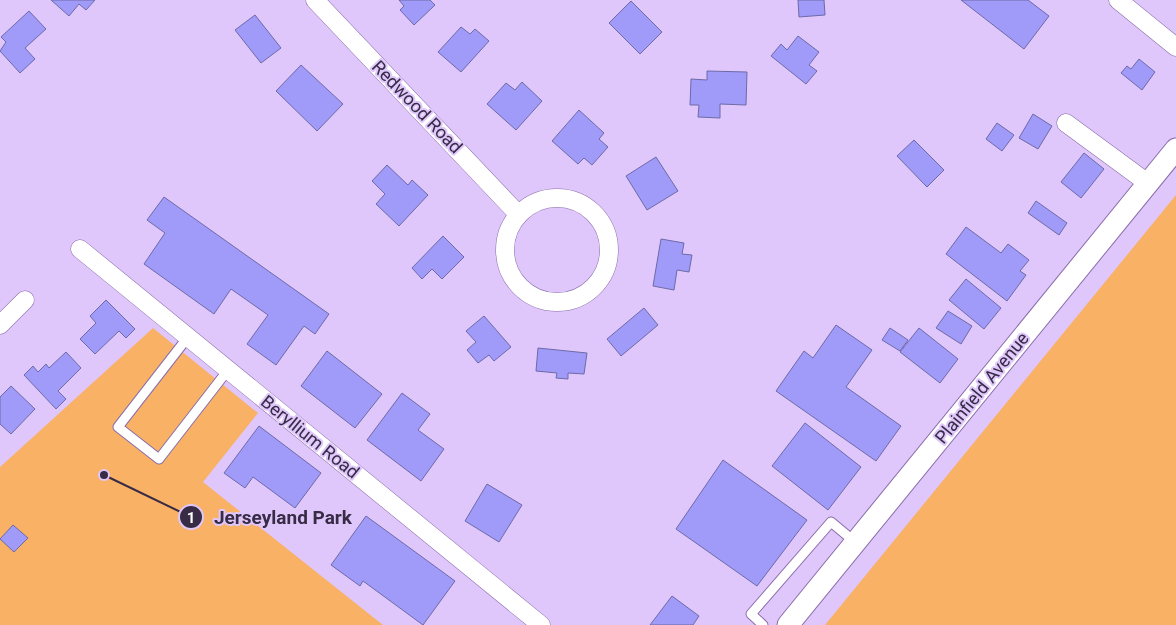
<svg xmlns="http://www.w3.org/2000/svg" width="1176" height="625" viewBox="0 0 1176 625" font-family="Roboto,sans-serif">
<rect width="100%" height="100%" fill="#dfc7fb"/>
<path fill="#f9b165" d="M1176,195v430h-351z
M153,328l105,85 -55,69 180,143h-383v-158z"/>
<path fill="#a09af8" stroke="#6e6aa8" d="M51,0h44l-9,10 -7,-6 -10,12z
M399,0h31l5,5 -21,20 -14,-15 4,-4z
M798,0h26l1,15 -26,2z
M961,0h67l21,16 -25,33z
M631,1l31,31 -22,22 -31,-31z
M29,11l17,18 -21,19 10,11 -15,14 -20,-22 6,-9 -5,-5z
M255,15l26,33 -20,15 -26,-33z
M461,27l9,7 5,-5 14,12 -28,31 -23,-20z
M798,36l21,16 -10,13 8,6 -11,13 -35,-28 10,-12 6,6z
M1139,59l16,13 -13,18 -21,-17 6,-7 4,3z
M301,65l42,39 -26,27 -41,-40z
M707,71l40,1 -1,33 -26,-1v14l-22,-1 1,-12h-9l1,-26 16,1z
M522,82l20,19 -26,29 -29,-26 19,-21 9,7z
M579,110l25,23 -5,6 9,8 -16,18 -8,-7 -6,6 -26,-23z
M1033,114l19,12 -14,23 -19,-11z
M997,123l17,12 -12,16 -16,-12z
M914,140l30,30 -17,17 -30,-31z
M1084,153l20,16 -23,29 -20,-16z
M656,157l22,34 -31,19 -21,-34z
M387,165l21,20 4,-5 16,15 -29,31 -23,-22 9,-10 -13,-13z
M164,197l165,117 -14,20 -11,-8 -28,39 -29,-21 21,-29 -37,-26 -17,25 -70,-50 21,-31 -18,-13z
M1036,201l31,22 -8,12 -31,-22z
M966,227l35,26 7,-9 21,16 -9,11 6,4 -19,26 -61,-47z
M443,236l21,21 -22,22 -10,-10 -10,10 -10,-11z
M661,239l23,4 -2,11 10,1 -3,17 -12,-2 -3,20 -21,-4z
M966,279l35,29 -17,21 -35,-29z
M106,300l29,29 -9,9 -7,-7 -24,23 -15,-15 16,-16 -6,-7z
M644,308l14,17 -37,31 -14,-17z
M948,311l24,15 -11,18 -25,-16z
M484,316l27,31 -17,14 -5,-6 -11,8 -11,-13 9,-8 -10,-11z
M836,325l36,25 -26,37 55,39 -25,35 -100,-70 28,-40 9,7z
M890,328l18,12 -8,11 -18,-11z
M919,328l39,31 -18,24 -40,-31z
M538,348l49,5 -3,21 -16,-1v6l-12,-1 1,-5 -21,-2z
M327,351l55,43 -27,34 -54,-42z
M66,352l15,16 -23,23 8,8 -10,10 -32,-34 9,-9 5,6 8,-8 3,4z
M11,386l24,23 -24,25 -11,-10v-27z
M402,393l28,21 -12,16 26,19 -23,32 -54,-41z
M805,423l56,44 -33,43 -56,-44z
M259,426l62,47 -26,35 -42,-31 -8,11 -21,-15z
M723,460l84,60 -50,66 -81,-57z
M487,484l35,21 -23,37 -34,-21z
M366,516l89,65 -32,44 -60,-44 -3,5 -29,-21z
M13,525l15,13 -14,14 -14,-13z
M672,596l27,20 -6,9h-43z"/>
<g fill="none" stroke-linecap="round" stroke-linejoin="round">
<defs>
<path id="service" d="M188,337l-70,90 41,32 69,-89
M763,625l-12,-11 80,-92 24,20"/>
<path id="minor" d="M315,0l203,214
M1118,0l58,47
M1066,123l83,61
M505 250a52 52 0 1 1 104 0a52 52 0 1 1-104 0Z
M80,249l461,376
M0,325l25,-25"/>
<path id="tertiary" d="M788,625l388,-476"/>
</defs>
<use href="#service" stroke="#8a6da9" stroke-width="11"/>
<use href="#minor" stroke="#8a6da9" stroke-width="19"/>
<use href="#tertiary" stroke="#8a6da9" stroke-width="23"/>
<use href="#service" stroke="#fff" stroke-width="9"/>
<use href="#minor" stroke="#fff" stroke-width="18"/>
<use href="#tertiary" stroke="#fff" stroke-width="21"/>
</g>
<g text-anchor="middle" stroke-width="4" stroke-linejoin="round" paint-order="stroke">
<g font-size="18" fill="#372b45" stroke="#dfc7fb">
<text transform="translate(417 107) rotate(46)" y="6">Redwood Road</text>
<text transform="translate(982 388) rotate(-51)" y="6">Plainfield Avenue</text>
<text transform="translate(310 437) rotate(39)" y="6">Beryllium Road</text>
</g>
</g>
<path fill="none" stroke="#372b45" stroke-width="2" d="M104 475L191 517"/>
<g fill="#372b45" stroke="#dfc7fb" stroke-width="2">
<circle cx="104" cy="475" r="5"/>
<circle cx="191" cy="517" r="12"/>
</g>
<g font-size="15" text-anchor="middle" font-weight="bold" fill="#fff">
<text x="191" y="523">1</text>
</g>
<g font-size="19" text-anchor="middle" font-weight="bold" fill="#372b45" stroke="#dfc7fb" stroke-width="4" stroke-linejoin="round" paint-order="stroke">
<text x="283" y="524">Jerseyland Park</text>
</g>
</svg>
